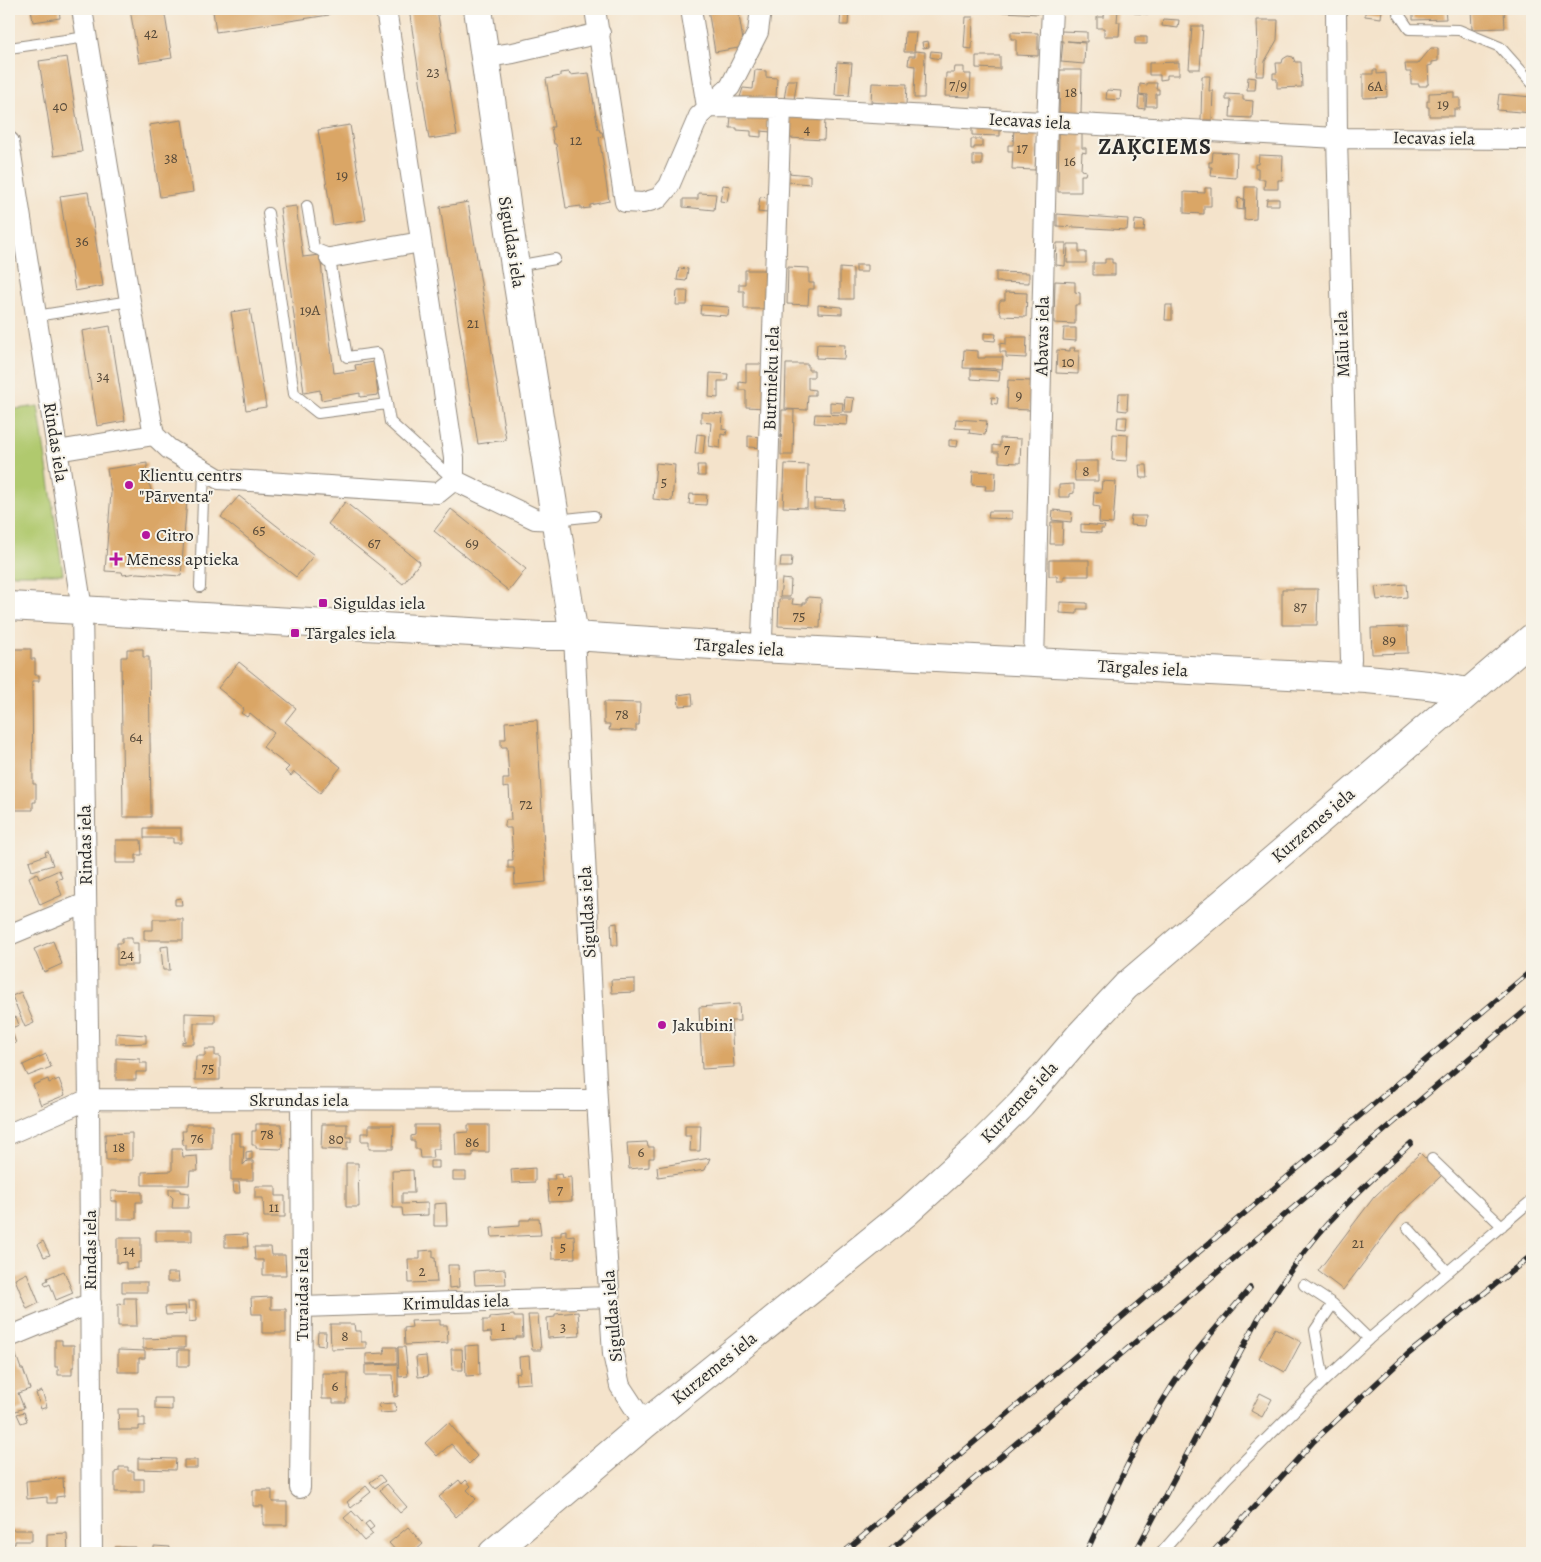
<svg xmlns="http://www.w3.org/2000/svg" width="1541" height="1562" viewBox="0 0 1541 1562" font-family="Alegreya,serif">
<rect width="100%" height="100%" fill="#f7f3e8"/>
<filter id="ink" filterUnits="userSpaceOnUse"><feTurbulence type="fractalNoise" baseFrequency=".02" numOctaves="2"/><feDisplacementMap in="SourceGraphic" scale="10" xChannelSelector="R" yChannelSelector="G"/><feConvolveMatrix kernelMatrix="1 2 1 2 8 2 1 2 1" color-interpolation-filters="sRGB"/></filter>
<filter id="wash" filterUnits="userSpaceOnUse"><feTurbulence type="fractalNoise" baseFrequency=".0096" numOctaves="4" result="noise"/><feDisplacementMap in="SourceGraphic" scale="20" xChannelSelector="R" yChannelSelector="G"/><feGaussianBlur stdDeviation="1.12" result="paint"/><feColorMatrix in="noise" values="0 0 0 0 0 0 0 0 0 0 0 0 0 0 0 0 0 1.4 0 .05"/><feComposite in="paint" operator="in"/></filter>
<g filter="url(#wash)">
<rect width="100%" height="100%" fill="#f4e3cb"/>
<path fill="#b0c96e" stroke="#6e7a4c" d="M38,406l25,168h-54v-164z"/>
<g id="blocks">
<path fill="#daa666" d="M31,9h28l1,9 -27,4z
M130,9h34l8,49 -33,5z
M228,9h100l1,6 -113,17 -3,-21z
M409,9h28l20,126 -28,4z
M708,9h30l6,38 -29,5z
M989,9h49v5l-49,-3z
M1105,9h13l-1,13h3l-1,14h-15v-8h-7v-11h7z
M1134,9h15l-1,5 -14,-1z
M1365,9h17l-1,9 -16,-2z
M1413,9h32l1,10 -33,1z
M1471,9h33l1,19 -33,1z
M841,10h8l-1,15h-8z
M966,17h7l-1,32 -8,-1z
M1163,19l16,1 -1,8 -16,-2z
M1257,20h21l-1,20 -12,21 -1,15h-8l2,-25z
M1192,26h11l-3,43h-11z
M1061,31l26,1v10l-20,-1 18,2 -1,21 -23,-2 2,-21h-3z
M905,32h11l-2,20h-10z
M1011,32l27,1v23l-22,-1v-16h-5z
M1135,37h12v7h-12z
M928,41l1,6 -6,1 -1,-6z
M1431,48h7v13l-6,1v3l-4,1 1,18h-2v2h-8v-2h-8v-12h-5l-1,-8h13z
M915,51l10,1 -1,46h-10l1,-32 -7,-1 1,-9h6z
M931,51l10,1 -1,7 -10,-2z
M976,56h24v13l-24,-1z
M1288,56l5,1 2,5h6l1,25 -25,1v-9h-4v-6h4l-1,-10h6l1,-4z
M67,57l15,95 -28,4 -15,-95z
M837,62l15,1 -3,33 -14,-1z
M1179,62v13h-12v4l-7,1v-5h-11v-12z
M955,67h9v7h7l-1,23 -25,-1 1,-23h8z
M755,70l11,1v6l11,1 -1,21 -36,-2 3,-9 10,1z
M1060,70h22l-1,44 -22,-1z
M1373,70h4v4l9,-1 1,24 -24,1v-24h10z
M569,72l1,3 19,-2 9,56h1l1,3h2l1,4 -4,1 10,64 -19,4v3l-9,1v-3l-15,2 -10,-64h-2l-3,-17h3l-8,-48 14,-3v-3z
M1202,76h8l-1,15h4l-1,29h-11z
M1248,77l8,1 -1,12h-8z
M787,80h10l-3,20h-10z
M872,83l35,1 -1,21 -35,-3z
M1147,83h10l-1,6h3v5h-3v12h-10l1,-11 -8,-1 1,-10 7,1z
M1107,90l14,1 -1,9 -14,-1z
M1454,92v6h6v11h-6v7h-25v-9h-2v-6h2v-8z
M1226,94l17,1v5l10,1 -1,17 -22,-1 1,-17h-5z
M1499,94l33,3v16l-35,-3z
M1139,95l6,1v13l-7,-1z
M731,116h41l-1,16 -10,-1v6l-10,-1v-5l-14,-1v-2h-7z
M790,117l35,2 -1,21 -35,-2z
M182,120l11,72 -33,5 -11,-72z
M350,125l16,95 -33,5 -15,-95z
M972,127l28,2v7l-28,-1z
M1014,128l23,1 -2,41 -23,-1 1,-18h-5v-6h5z
M1059,130h23v18h4v5l-4,-1 -1,18 5,1 -1,4h-4v17h-23z
M971,139h11v8h-8v2h-3z
M1213,152l24,1 -1,25 -25,-2 1,-9h-3v-5h3z
M973,155h9v10h-9z
M1259,155l24,1 -1,24h-4v9h-14l1,-10h-7v-11h-3v-4h3z
M788,173l22,2v9l-22,-2z
M723,185l7,1 -3,16 -7,-1z
M1245,187h12l-1,32 -12,1z
M1205,188h6v18h-7v8l-20,-1v-21l21,1z
M88,192l15,94 -28,5 -15,-95z
M698,193l18,1 -2,16 -31,-3v-8h15z
M760,197l8,1 -1,15 -9,-1z
M1238,198l6,1 -1,11 -6,-1z
M1267,199h12v6h-13z
M468,202l38,238 -28,4 -38,-237z
M296,206l7,51 17,-2 14,118 22,-3 -1,-5 19,-3 4,33 -18,2v-4l-39,7 -1,-10 -16,3 -24,-185z
M1057,214l71,5 -1,11 -70,-4z
M1135,220l10,1 -1,10h-10z
M1057,243h9l-1,23 -9,-1z
M1068,244h11v8h7v11h-19z
M1105,259h7v4h3v12h-22v-12h12z
M856,265h11v7h-11z
M788,267l21,1v15h5v6h-5l-1,16 -21,-1z
M679,268l9,1 -2,12 -9,-1z
M840,268l13,1v30h-13z
M745,270h22l-1,39h-22v-18h-5v-7h6z
M996,272l33,1v10l-33,-1z
M1055,281l20,1v10l5,1v12h-5v19l-21,-1z
M677,291h11l-1,14h-11z
M1005,292l22,1 -1,24 -25,-1v-3l-2,-3v-7l2,-3h4z
M701,305l28,2 -1,9 -28,-2z
M818,305l24,2v7l-24,-1z
M1166,305h6v15h-7z
M250,309l16,98 -20,3 -15,-98z
M110,326l15,95 -28,5 -15,-95z
M1064,328h12v13l-13,-1z
M984,333l12,1 -1,7 -11,-1z
M1006,337h21l-1,21 -20,-1v-5h-6v-9l6,1z
M817,344l28,1 -1,14 -28,-1z
M1070,348h5l-1,3h5l-1,23 -22,-1 1,-23 13,1z
M964,350l14,1v7h7v-1h18l-1,12 -39,-1z
M746,364h21l-1,44 -20,-1v-17h-7v-8l7,1z
M786,364h22v6h6v7h-6v12l7,1v5h-7l-1,15 -22,-1z
M971,369l29,2 -1,10 -28,-2z
M710,373l18,1 -1,7h-9v17l-9,-1z
M1008,380l23,1 -1,29 -23,-1z
M1119,393h9l-1,18 -9,-1z
M845,397l9,1 -2,14h-8z
M992,397l6,1 -1,6 -6,-1z
M830,402l13,1 -1,9h-12z
M782,410h12l-1,45h-12z
M701,412l22,2 -1,15 5,1 -1,5 -5,-1 -1,14 -11,-2 2,-23 -10,-1z
M815,414l33,1 -1,10 -33,-2z
M1118,417h9l-1,12 -9,-1z
M956,419l31,2 -2,14 -16,-2 1,-4 -15,-1z
M697,434l8,1 -2,19h-8z
M1113,434l15,1 -1,26 -15,-1z
M748,436l16,1v11l-16,-1z
M1000,438l21,1 -1,24 -21,-1v-10h-6v-7l7,1z
M949,440h9l-1,7 -8,-1z
M1074,461h24v20h-23z
M147,463v4l-3,3 4,5 1,3 -4,3 5,5 2,10 35,3 -6,77 -44,-3 -14,2 -1,-3 -17,-1 6,-78 -4,-24z
M656,463l19,2 -3,36 -19,-2z
M785,464l23,1 -1,43 -24,-1z
M697,465h8v11h-7z
M1139,465h8l1,13h-8z
M973,471l23,1 -1,18h-10l1,-4 -14,-1z
M1102,481l14,1 -3,42 -14,-1 1,-16 -7,-1 1,-14 7,1z
M1074,484v9l-4,1v3h-11v-12z
M690,494l17,1 -1,10 -17,-1z
M239,496l75,59 -18,22 -75,-60z
M814,499l30,1 -1,10 -29,-2z
M345,502l75,60 -17,22 -75,-60z
M451,509l75,60 -17,22 -75,-60z
M1053,510l19,2 -1,10 -19,-2z
M989,511h23v8l-24,-1z
M1131,516h15l-1,10 -15,-1z
M1051,522h12l-1,22h-12z
M1081,524l24,2 -1,3h-3v4l-20,-1z
M781,557h11l-1,10h-11z
M1049,560h40v16h-25v5h-7v-5h-8z
M782,579l9,1 -1,17h-10z
M1406,584l1,13 -30,3 -2,-13z
M1282,589h36l-1,36h-35z
M808,597l13,1 -1,30 -42,-2 1,-27h14l-1,5 11,1v-2h3v-4h2z
M1060,602l27,1v6h-10v5l-17,-1z
M1407,627l1,26 -36,1 -1,-26z
M9,649h22v10h4v16h4v6h-7l1,103h3v18h-3v8h-24z
M127,649h16v8h6l2,160h-28l-2,-160h6z
M239,662l57,46 -11,14 56,45 -21,26 -26,-21 -3,4 -6,-5 4,-4 -26,-20 11,-14 -24,-20 -3,4 -6,-4 3,-4 -26,-21z
M692,693l1,12 -14,1 -1,-11z
M604,702l36,1 -1,22h-3v6l-27,-1 1,-6h-6z
M537,720l9,162 -31,3 -1,-17h-6v-8h5l-2,-32h-6v-4l1,-4h5l-2,-33 -6,1v-9h6l-2,-32h-6v-8h5l-1,-17z
M144,828h37v15h-8v-5h-29z
M116,840h25l1,15h-6v8h-20z
M48,851l5,14 -21,6 -3,-10 17,-6 -1,-3z
M59,870l3,8 -6,2 6,15 -22,10 -11,-28 8,-4 2,6z
M181,898l1,7h-7v-6z
M153,919h30v21h-39v-10h9z
M617,923l1,22h-6l-1,-21z
M122,938h10v5h6v22h-21v-22h5z
M53,941l9,23 -18,8 -10,-23z
M168,946l2,24h-7l-2,-23z
M635,979v13l-23,1 -1,-13z
M21,992l13,31 -9,4 -13,-31z
M739,1004l1,17h-9l3,46 -32,2 -3,-62z
M185,1013l30,1v9h-21v21h-12v-3l3,1z
M16,1017l3,8 -10,4v-9z
M116,1033l30,2v8l-30,1z
M13,1035l3,8 -7,3v-9z
M205,1049h10v7h5v24h-25l1,-24h9z
M46,1054l5,13 -23,9 -5,-11z
M116,1058l24,1v4h7v9h-11v8h-20z
M48,1079l1,4 10,-4 6,16 -24,10 -8,-20z
M186,1124h26v25l-26,1v-5h-3l-1,-14h4z
M256,1124h25l2,22 -2,3 -25,-1v-3h-4v-14h4z
M322,1124h25v13h4v5h-4v8l-26,-1z
M369,1125h25l-1,24h-24v-8h-8v-8h8z
M415,1125h24v24h-7l1,9h-13l-1,-9h-4v-8h-4v-5l4,-1z
M468,1125h21v27h-16v4h-17l-1,-23 13,-1z
M685,1125h16l-1,26h-10l1,-15h-6z
M132,1133v27h-26l-1,-26z
M231,1133h9v13h4l-1,19 4,-4h6v19h-22z
M647,1142l1,5h6v11h-5v9l-20,2 -2,-26z
M172,1149h10l1,8 14,-1 1,15h-8l-1,14h-47v-13l30,-1z
M252,1151v8l-6,1v-8z
M1420,1153l22,22 -43,41 -56,74 -25,-19 56,-74z
M710,1158l-5,12 -47,7 -1,-10z
M430,1161h9v7h-9z
M346,1163h12l1,44h-13z
M535,1168v14l-23,1 -1,-13z
M413,1170l1,23h-12v11l26,-1v12l-25,1 -1,-8h-9l-1,-37z
M453,1172h13v8h-13z
M561,1174l1,4 9,-1 1,24 -23,1 -2,-23h8l-1,-4z
M233,1182h6l1,11h-6z
M255,1186h21v10h9v21h-21l-1,-19h-8z
M169,1189h11v3l9,1 -1,15h-16l1,-10 -4,-4z
M111,1191l31,1v10h-6v17h-19v-18h-6z
M446,1203l1,23h-13v-22z
M530,1218h9l2,17 -49,2 -1,-9 29,-2v-6h10z
M156,1230h36v11h-36z
M566,1230v6l8,-1 1,23 -23,1 -1,-23h10v-5z
M247,1234l1,13h-23v-12z
M117,1238h24v24h-3v6l-12,1v-7l-9,1z
M43,1241l7,14 -6,2 -6,-13z
M254,1247h17l1,8h13l1,20h-23v-15h-8z
M433,1250v8h2l2,24 -28,1 -1,-24h12v-8z
M448,1265h10l1,22 -10,1z
M505,1269l1,15 -31,1 -1,-14z
M64,1271l9,22 -17,7 -6,-16 -4,2 -2,-4 4,-2 -1,-2z
M27,1273l12,30 -12,6 -12,-30z
M167,1273h11l1,9h-12z
M122,1282h25v10h-25z
M271,1297v12h15v24h-24v-19h-10l-1,-16z
M124,1298h12l1,28h-19v-23l6,1z
M188,1301h8v20l-7,1z
M185,1306l1,8 -20,1 -1,-8z
M578,1312l2,24 -32,2 -1,-20 8,-1v-3z
M514,1315v2h8l1,20h-7v2l-24,2 -1,-9 -8,1v-13h7v-3z
M528,1315h10l3,35h-9z
M440,1320v5h7l1,18 -43,2 -1,-17 8,-1 -1,-6z
M330,1324h24l1,7h6v11h5v6l-35,1z
M1275,1328l26,14 -16,30 -26,-14z
M318,1332h8l-1,14 -8,-1z
M175,1338h10v10l-42,1v-10z
M55,1340h7v5h12v22h-2v8h-14v-8h-3z
M479,1345l1,30 -14,1 -1,-30z
M384,1347h13v16l-31,1v-10l19,-1z
M398,1347h7l3,29 -9,1z
M14,1349l7,20h2l7,20 -12,4 6,15 -11,4 -4,-11v-50z
M451,1349h11l1,21h-11z
M118,1350l27,1v7h-6v14h-21z
M178,1350h11v16h-11z
M426,1356l2,20 -10,1 -2,-20z
M529,1356l2,27 -15,1 -1,-10 5,-1 -1,-16z
M398,1364v32l-4,1 -1,-22h-28v-10z
M322,1373h26l-1,26h-1v4h-13v-4h-11z
M42,1391l5,16 -6,2 -5,-16z
M1260,1393l12,6 -10,18 -11,-6z
M155,1398h17v12l-17,-1z
M395,1403l1,9 -16,1 -1,-9z
M118,1409h21v9h6v8h-6v4h-20z
M24,1412l3,9 -6,2 -4,-9z
M448,1422l29,34 -8,8 -18,-20 -14,12 -12,-13z
M138,1458l38,1 -1,11 -37,-1z
M184,1460h13v8h-13z
M119,1467h9v4h6v8h10v13h-29v-20l4,-1z
M380,1475l5,6 -10,7 -5,-6z
M63,1478l1,18 -8,1v6h-9v-6l-20,2 -1,-18z
M459,1480l3,4 4,-4 5,6 -4,4 9,9 -20,18 -17,-20z
M387,1484l20,23 -7,6 -20,-23z
M366,1486l5,6 -20,16 -4,-6z
M253,1490h19v12h15v23h-24v-19h-10z
M352,1511l21,23 -9,7 -20,-23z
M369,1521l5,6 -4,3 -5,-6z
M408,1527l15,17 -10,9 -1,-2 -3,2h-11l-9,-10z
M9,1530h23v11h-17v3h-6z
M67,1533l1,20h-21v-19z
M154,1546l16,1 -1,6h-15z
M115,1547h20v6h-20z"/>
</g>
</g>
<g filter="url(#ink)">
<use href="#blocks" fill-opacity="0" stroke="#90877b" stroke-width="1"/>
<g fill="none" stroke-linecap="round" stroke-linejoin="round">
<defs>
<path id="lane" d="M1398,9v4l11,16 50,1 41,17 32,36
M9,48l78,-11
M307,206l7,42 15,6 18,103 30,-4 10,51
M268,213l26,181 24,19 69,-9 3,18 64,58
M516,266l39,-7
M36,316l94,-15
M556,520l38,-4
M200,587l4,-117
M1432,1159l70,67
M1408,1228l40,44
M1304,1285l29,19 36,35
M1324,1381l-9,-51 18,-26
M1161,1553l65,-74 98,-98 45,-42 163,-139"/>
<path id="street" d="M82,9l48,292 24,134 15,14 50,30 219,14 16,-13
M386,9l68,449v22l81,39 21,1
M595,9l30,193 18,1 16,-5 10,-12 30,-70 31,-29 28,-55 3,-23
M691,9l16,98 74,1 556,30 195,1
M1336,9l1,129 14,522 -2,18
M486,57l27,-4 87,-20
M9,142l73,467 7,490 3,454
M330,258l91,-16
M57,451l97,-16
M574,636l23,464 16,254 7,32 25,38
M759,648l3,-10 19,-530
M1034,663l13,-541 5,-113
M9,935l77,-32
M9,1134l80,-35 508,1
M302,1307l307,-10
M9,1337l82,-34
M300,1488l2,-181 -1,-207"/>
<path id="secondary" d="M478,9l37,257 59,370
M9,606l532,30h33l185,12 608,31 61,6 40,7"/>
<path id="highway" d="M493,1553l152,-129 263,-213 69,-63 44,-44 59,-69 46,-49 406,-348"/>
</defs>
<use href="#lane" stroke="#90877b" stroke-width="12"/>
<use href="#street" stroke="#90877b" stroke-width="22"/>
<use href="#secondary" stroke="#90877b" stroke-width="30"/>
<use href="#highway" stroke="#90877b" stroke-width="30"/>
<use href="#lane" stroke="#fff" stroke-width="10"/>
<use href="#street" stroke="#fff" stroke-width="20"/>
<use href="#secondary" stroke="#fff" stroke-width="28"/>
<use href="#highway" stroke="#fff" stroke-width="28"/>
<defs>
<path id="rail" d="M843,1553l689,-583
M887,1553l645,-548
M1086,1553c29,-63 58,-128 98,-185 20,-28 44,-53 66,-80
M1135,1553l123,-234c21,-33 44,-66 70,-96 26,-28 55,-54 83,-80
M1212,1553l102,-112 93,-86 125,-100"/>
</defs>
<use href="#rail" stroke="#2b2b2b" stroke-width="5.5"/>
<use href="#rail" stroke="#f7f3e8" stroke-width="4" stroke-dasharray="11" stroke-linecap="butt"/>
</g>
</g>
<g fill="#b5179e" stroke="#f7f3e8" stroke-width="2">
<circle cx="129" cy="485" r="5"/>
<circle cx="146" cy="535" r="5"/>
<path d="M113.5 551.5h5v5h5v5h-5v5h-5v-5h-5v-5h5z"/>
<rect x="318" y="598" width="10" height="10" rx="2.5"/>
<rect x="290" y="628" width="10" height="10" rx="2.5"/>
<circle cx="662" cy="1025" r="5"/>
</g>
<g text-anchor="middle" stroke-width="4" stroke-linejoin="round" paint-order="stroke">
<g font-size="15" fill="#574a3a">
<text x="151" y="38">42</text>
<text x="433" y="77">23</text>
<text x="958" y="90">7/9</text>
<text x="1375" y="91">6A</text>
<text x="1071" y="97">18</text>
<text x="1443" y="109">19</text>
<text x="60" y="111">40</text>
<text x="807" y="134">4</text>
<text x="576" y="145">12</text>
<text x="1022" y="153">17</text>
<text x="171" y="163">38</text>
<text x="1070" y="166">16</text>
<text x="342" y="180">19</text>
<text x="82" y="246">36</text>
<text x="310" y="315">19A</text>
<text x="473" y="328">21</text>
<text x="1068" y="367">10</text>
<text x="103" y="381">34</text>
<text x="1019" y="400">9</text>
<text x="1007" y="454">7</text>
<text x="1086" y="476">8</text>
<text x="664" y="487">5</text>
<text x="259" y="535">65</text>
<text x="374" y="548">67</text>
<text x="472" y="548">69</text>
<text x="1300" y="612">87</text>
<text x="799" y="621">75</text>
<text x="1389" y="645">89</text>
<text x="622" y="719">78</text>
<text x="136" y="742">64</text>
<text x="526" y="809">72</text>
<text x="127" y="959">24</text>
<text x="208" y="1073">75</text>
<text x="267" y="1139">78</text>
<text x="197" y="1143">76</text>
<text x="336" y="1144">80</text>
<text x="472" y="1147">86</text>
<text x="119" y="1152">18</text>
<text x="641" y="1157">6</text>
<text x="560" y="1195">7</text>
<text x="274" y="1212">11</text>
<text x="1358" y="1248">21</text>
<text x="563" y="1252">5</text>
<text x="129" y="1255">14</text>
<text x="422" y="1276">2</text>
<text x="503" y="1331">1</text>
<text x="563" y="1332">3</text>
<text x="345" y="1341">8</text>
<text x="335" y="1391">6</text>
</g>
<g font-size="18" fill="#2b2b2b" stroke="#f7f3e8">
<text transform="translate(1030 121) rotate(3)" y="6">Iecavas iela</text>
<text transform="translate(1434 138) rotate(1)" y="6">Iecavas iela</text>
<text transform="translate(512 242) rotate(81)" y="6">Siguldas iela</text>
<text transform="translate(1042 336) rotate(-89)" y="6">Abavas iela</text>
<text transform="translate(1342 344) rotate(-92)" y="6">Mālu iela</text>
<text transform="translate(771 378) rotate(-88)" y="6">Burtnieku iela</text>
<text transform="translate(56 442) rotate(81)" y="6">Rindas iela</text>
<text transform="translate(739 647) rotate(4)" y="6">Tārgales iela</text>
<text transform="translate(1143 668) rotate(3)" y="6">Tārgales iela</text>
<text transform="translate(1313 825) rotate(-41)" y="6">Kurzemes iela</text>
<text transform="translate(85 845) rotate(-91)" y="6">Rindas iela</text>
<text transform="translate(587 912) rotate(-93)" y="6">Siguldas iela</text>
<text x="299" y="1106">Skrundas iela</text>
<text transform="translate(1019 1102) rotate(-47)" y="6">Kurzemes iela</text>
<text transform="translate(90 1250) rotate(-90)" y="6">Rindas iela</text>
<text transform="translate(302 1294) rotate(-90)" y="6">Turaidas iela</text>
<text transform="translate(456 1302) rotate(-2)" y="6">Krimuldas iela</text>
<text transform="translate(612 1316) rotate(-95)" y="6">Siguldas iela</text>
<text transform="translate(714 1368) rotate(-39)" y="6">Kurzemes iela</text>
</g>
<g font-size="18" fill="#2b2b2b" stroke="#f7f3e8" text-anchor="start">
<text x="139" y="481">Klientu centrs<tspan x="139" dy="21">"Pārventa"</tspan></text>
<text x="156" y="541">Citro</text>
<text x="126" y="565">Mēness aptieka</text>
<text x="333" y="609">Siguldas iela</text>
<text x="305" y="639">Tārgales iela</text>
<text x="672" y="1031">Jakubini</text>
</g>
<g font-size="22" font-weight="bold" letter-spacing="1" fill="#2b2b2b" stroke="#f7f3e8">
<text x="1155" y="154">ZAĶCIEMS</text>
</g>
</g>
<rect width="1541" height="1562" fill="none" stroke="#f7f3e8" stroke-width="30"/>
</svg>
